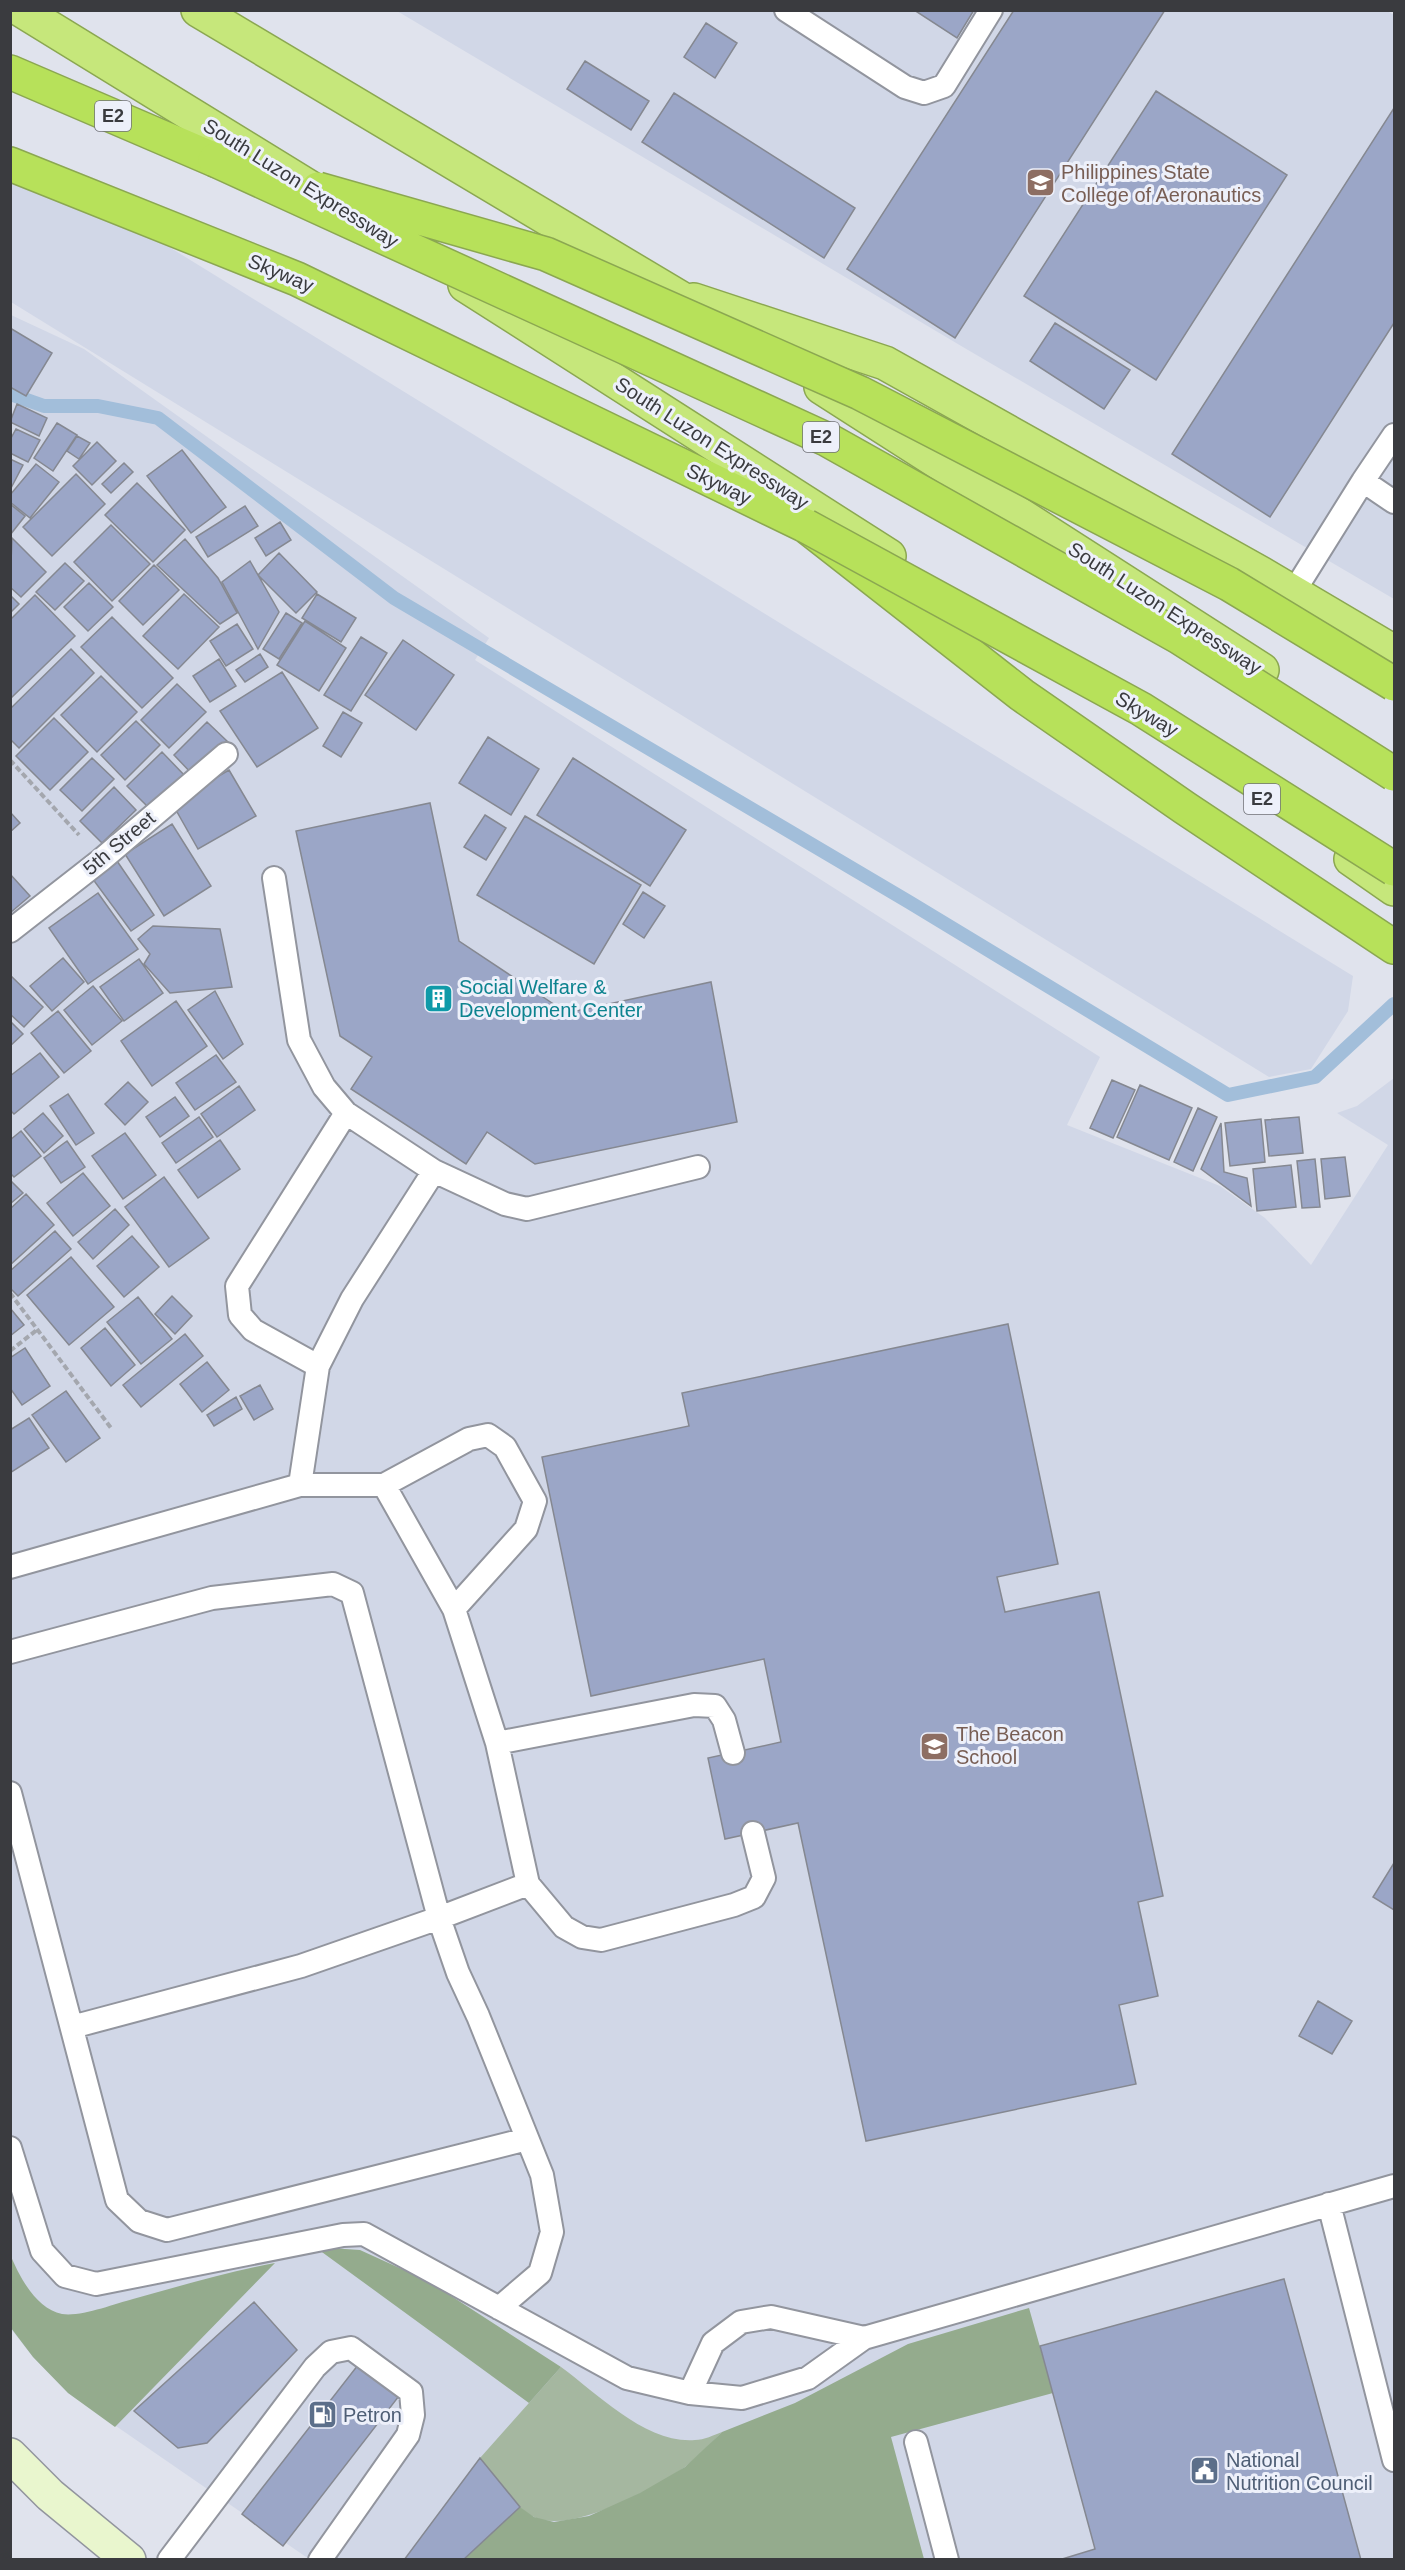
<svg xmlns="http://www.w3.org/2000/svg" width="1405" height="2570" viewBox="0 0 1405 2570" font-family="Helvetica,sans-serif">
<rect width="100%" height="100%" fill="#e0e3ed"/>
<path fill="#d1d7e7" d="M397,11h990l7,4v584l-426,-249z
M10,149l1343,827 -5,35 -37,58 -42,8 -1258,-775z
M11,315l73,34 405,289 -14,22 625,397 -33,68 153,61 45,32 46,47 77,-120 -51,-32 20,-7 37,-28v1481h-1085l-241,-166 -35,-36 -22,-28z"/>
<path fill="#a5b7a0" d="M561,2367c37,27 85,77 134,73 9,0 19,-5 27,-8 -12,11 -24,25 -37,35 -30,21 -117,70 -153,49 -21,-12 -37,-39 -52,-58z"/>
<path fill="#94ab8d" d="M315,2247l45,3 68,31 133,86 -32,36z
M10,2254c9,22 26,55 52,60 19,3 52,-10 71,-15 47,-13 94,-27 142,-36l-160,164 -47,-34 -35,-36 -22,-29z
M1029,2308l24,85 -162,44 33,122 -461,1 57,-53 14,10 20,5 35,-6 51,-23 45,-26 37,-35 73,-29 113,-59z"/>
<g fill="none" stroke-linecap="round" stroke-linejoin="round">
<path stroke="#a2beda" stroke-width="14" d="M10,394l34,12h54l60,12 236,180 515,304 319,193 87,-18 79,-73"/>
</g>
<path fill="#9ba6c7" stroke="#858891" stroke-width="1.5" d="M914,10h60l-17,28z
M1014,10h151l-210,328 -108,-69z
M706,23l31,20 -22,35 -31,-21z
M585,61l64,40 -18,29 -64,-41z
M1156,91l131,84 -131,205 -132,-84z
M674,93l181,115 -31,50 -182,-116z
M1394,108v215l-124,194 -98,-63z
M1055,323l75,47 -26,39 -74,-48z
M10,328l42,25 -26,43 -16,-9z
M17,404l30,14 -8,18 -29,-14z
M57,423l20,12 -24,36 -19,-13z
M16,429l24,11 -12,22 -18,-9v-13z
M77,436l13,7 -11,16 -12,-8z
M97,442l19,19 -24,24 -19,-19z
M182,450l44,57 -35,26 -44,-57z
M10,459l13,6 -13,25z
M124,463l9,9 -22,21 -9,-9z
M36,464l23,18 -29,36 -20,-16v-7z
M76,474l29,30 -53,52 -29,-29z
M137,483l48,47 -32,32 -48,-47z
M10,504l15,12 -15,19z
M245,506l13,20 -50,31 -12,-20z
M280,522l11,18 -25,16 -11,-18z
M111,525l39,39 -38,37 -38,-39z
M12,538l34,34 -25,25 -11,-10z
M185,539l33,39 19,35 -17,11 -63,-59z
M279,553l38,39 -21,21 -38,-38z
M250,561l29,51 -21,37 -36,-67z
M65,563l19,18 -29,29 -19,-18z
M154,565l25,25 -36,35 -24,-24z
M89,583l24,24 -25,24 -24,-24z
M184,594l35,33 -41,42 -35,-33z
M317,594l39,24 -15,24 -39,-24z
M10,595l9,9 -9,9z
M35,595l40,41 -65,63v-79z
M286,613l16,10 -23,36 -16,-10z
M112,617l61,61 -31,30 -61,-61z
M305,621l41,27 -27,43 -42,-26z
M237,624l16,25 -27,17 -16,-25z
M361,637l26,16 -36,58 -27,-16z
M403,640l51,35 -38,55 -51,-35z
M71,649l23,24 -75,75 -9,-9v-30z
M260,654l8,13 -23,15 -9,-12z
M219,659l17,27 -26,16 -17,-26z
M282,672l36,56 -61,39 -37,-56z
M101,676l36,36 -40,40 -36,-37z
M177,684l29,28 -37,36 -28,-28z
M343,712l19,11 -21,34 -18,-11z
M54,718l34,34 -38,38 -34,-34z
M136,721l24,24 -35,35 -24,-25z
M207,722l21,20 -34,34 -20,-21z
M488,737l51,32 -28,46 -52,-32z
M162,752l25,26 -34,34 -26,-26z
M92,758l22,21 -32,32 -22,-21z
M573,758l113,72 -36,56 -113,-71z
M229,770l27,46 -58,33 -26,-46z
M114,787l22,23 -34,33 -22,-22z
M430,803l29,138 108,72 144,-31 26,140 -202,42 -48,-32 -21,32 -115,-75 21,-32 -32,-21 -44,-205z
M10,812l10,11 -10,9z
M485,815l21,13 -20,32 -22,-13z
M525,816l116,69 -47,79 -117,-69z
M172,824l39,62 -47,30 -39,-62z
M117,861l37,54 -23,16 -39,-53z
M10,874l20,22 -20,17z
M643,892l22,14 -21,32 -21,-14z
M98,893l40,56 -50,35 -39,-56z
M153,926l67,3 12,58 -62,6 -26,-29 6,-10 -12,-15z
M63,958l21,24 -32,29 -22,-25z
M139,959l24,34 -39,28 -24,-34z
M10,975l33,32 -19,20 -14,-13z
M93,986l29,35 -30,24 -28,-35z
M215,991l28,53 -20,15 -35,-49z
M176,1001l31,45 -55,40 -31,-45z
M58,1011l33,40 -27,22 -33,-40z
M10,1021l13,13 -13,12z
M40,1053l19,24 -45,37 -4,-4v-34z
M216,1055l20,27 -41,28 -19,-27z
M1112,1080l23,10 -22,48 -23,-10z
M128,1082l20,20 -23,23 -20,-21z
M1140,1085l52,23 -23,52 -52,-23z
M239,1086l16,24 -38,27 -16,-23z
M68,1094l26,39 -18,12 -26,-39z
M175,1097l14,19 -29,21 -14,-20z
M1198,1108l19,9 -24,54 -19,-9z
M43,1113l20,23 -19,17 -20,-24z
M199,1117l14,20 -37,26 -14,-20z
M1299,1117l4,36 -34,3 -4,-36z
M1261,1119l4,43 -35,4 -5,-43z
M1221,1123l3,49 23,6 4,28 -50,-37z
M21,1131l20,25 -27,21 -4,-4v-33z
M125,1133l31,42 -33,24 -31,-43z
M220,1140l20,29 -42,29 -20,-28z
M67,1141l18,26 -24,16 -17,-25z
M1345,1157l5,39 -25,3 -4,-40z
M1315,1159l5,48 -18,1 -5,-47z
M1291,1165l5,42 -39,4 -4,-42z
M83,1173l27,33 -37,30 -26,-33z
M164,1177l45,61 -40,29 -44,-60z
M10,1180l13,13 -13,11z
M26,1194l28,31 -44,40v-56z
M115,1209l14,16 -36,34 -15,-17z
M55,1231l16,18 -53,47 -8,-8v-17z
M132,1236l27,31 -35,30 -27,-31z
M71,1257l43,50 -45,38 -42,-50z
M172,1296l20,20 -17,18 -20,-20z
M138,1297l34,42 -31,25 -34,-42z
M10,1308l14,17 -14,11z
M1008,1324l50,240 -61,13 8,35 94,-20 64,304 -25,6 20,94 -39,9 17,79 -270,57 -68,-318 -73,16 -17,-81 73,-16 -17,-83 -173,37 -49,-239 147,-31 -7,-33z
M105,1328l30,37 -24,21 -30,-38z
M185,1334l18,22 -62,51 -18,-22z
M25,1348l25,38 -28,19 -12,-17v-30z
M207,1362l22,28 -27,22 -22,-28z
M260,1385l13,24 -19,11 -14,-24z
M66,1391l34,47 -34,24 -34,-47z
M236,1397l6,12 -28,17 -7,-11z
M29,1418l20,30 -39,25v-43z
M1394,1863v47l-21,-13z
M1318,2001l34,20 -20,33 -33,-18z
M1284,2279l77,281h-302l36,-11 -55,-203z
M254,2302l43,48 -90,93 -29,5 -44,-37z
M358,2365l41,31 -116,150 -41,-32z
M480,2458l40,49 -57,53h-59z"/>
<g fill="none" stroke-linecap="round" stroke-linejoin="round">
<defs>
<path id="service" d="M786,10l119,77 19,6 20,-7 47,-76
M1363,481l31,21
M1293,593l70,-112 31,-46
M274,878l25,162 25,47 22,26 88,58 71,33 22,5 171,-42
M10,931l91,-71 125,-106
M346,1113l-109,173 3,29 13,15 65,36 34,-67 82,-128
M300,1485l18,-119
M384,1485l85,-46 19,-4 17,12 30,54 -9,28 -72,80
M10,1567l290,-82h84l70,124 43,134 31,141 36,43 18,10 19,3 133,-35 20,-8 10,-19 -11,-45
M10,1652l202,-54 121,-14 19,9 87,325 19,55 20,43 64,159 10,57 -12,41 -41,35
M497,1743l197,-38 21,1 9,14 9,33
M10,1793l107,407 22,21 28,9 360,-91
M72,2027l229,-61 138,-48 89,-34
M10,2148l32,103 23,25 31,8 247,-49 21,-1 263,144 63,15 52,5 66,-20 56,-40 530,-152
M1329,2204l65,256
M690,2393l23,-50 28,-21 30,-5 93,21
M916,2442l31,118
M169,2560l146,-193 16,-15 20,-4 60,44 2,23 -5,20 -88,125"/>
<path id="secondary" d="M10,2455l40,40 79,65"/>
<path id="trunk" d="M21,10l319,196
M198,10l516,308
M465,285l424,271
M694,300l191,63 377,211 132,78
M821,387l441,283
M1351,859l43,30"/>
<path id="motorway" d="M10,72l205,88 26,8
M10,164l287,115 509,247 216,169 163,113 209,139"/>
</defs>
<use href="#service" stroke="#92959e" stroke-width="26"/>
<use href="#secondary" stroke="#92959e" stroke-width="36"/>
<use href="#trunk" stroke="#8ba751" stroke-width="36"/>
<use href="#motorway" stroke="#8ba751" stroke-width="36"/>
<path stroke="#a4a7ae" stroke-width="4" stroke-dasharray="6 3" stroke-linecap="butt" d="M10,760l69,75
M10,1293l101,135
M10,1351l28,-22"/>
<use href="#service" stroke="#fff" stroke-width="22"/>
<use href="#secondary" stroke="#e9f6ce" stroke-width="33"/>
<use href="#trunk" stroke="#c6e77b" stroke-width="33"/>
<use href="#motorway" stroke="#b7e15a" stroke-width="33"/>
<defs>
<path id="motorway-bridge" d="M215,160l613,280 351,197 215,137
M318,189l228,65 314,139 369,191 165,100
M806,526l335,183 253,160"/>
</defs>
<use href="#motorway-bridge" stroke="#8ba751" stroke-width="36" stroke-linecap="butt"/>
<use href="#motorway-bridge" stroke="#b7e15a" stroke-width="33"/>
</g>
<defs>
<symbol id="university-square" viewBox="-11 -11 22 22"><rect x="-9" y="-9" width="18" height="18" rx="4" fill="#8d6e63" stroke="#edf0fa"/><path d="M0-5L7-2L0 1L-7-2ZM-4 1L0 2.5L4 1V4Q0 6-4 4Z" fill="#fff"/></symbol>
<symbol id="building-square" viewBox="-11 -11 22 22"><rect x="-9" y="-9" width="18" height="18" rx="4" fill="#0f9aa8" stroke="#edf0fa"/><path d="M-4-6H4V6H1V3H-1V6H-4ZM-2.5-4.3h1.7v1.8h-1.7ZM.8-4.3h1.7v1.8H.8ZM-2.5-1h1.7V.8h-1.7ZM.8-1h1.7V.8H.8Z" fill="#fff"/></symbol>
<symbol id="school-square" viewBox="-11 -11 22 22"><rect x="-9" y="-9" width="18" height="18" rx="4" fill="#8d6e63" stroke="#edf0fa"/><path d="M0-5L7-2L0 1L-7-2ZM-4 1L0 2.5L4 1V4Q0 6-4 4Z" fill="#fff"/></symbol>
<symbol id="fuel-square" viewBox="-11 -11 22 22"><rect x="-9" y="-9" width="18" height="18" rx="4" fill="#5c6f8a" stroke="#edf0fa"/><path d="M-5.5-6h7V0h2V4h1.3V-2.5L3-4.5l.8-.8L6-3V5H2.5V1h-1V6h-7ZM-4.2-4.7v3.2H.2V-4.7Z" fill="#fff"/></symbol>
<symbol id="civic-square" viewBox="-11 -11 22 22"><rect x="-9" y="-9" width="18" height="18" rx="4" fill="#5c6f8a" stroke="#edf0fa"/><path d="M-.6-6.5H3V-4.5H.6V-3L4-1V1h2V6H-6V1h2V-1L-.6-3ZM-1.2 2.5V6h2.4V2.5Z" fill="#fff"/></symbol>
</defs>
<g fill-rule="evenodd">
<use href="#university-square" x="1024" y="166" width="33" height="33"/>
<use href="#building-square" x="422" y="982" width="33" height="33"/>
<use href="#school-square" x="918" y="1730" width="33" height="33"/>
<use href="#fuel-square" x="306" y="2398" width="33" height="33"/>
<use href="#civic-square" x="1188" y="2454" width="33" height="33"/>
</g>
<g text-anchor="middle" stroke-width="6" stroke-linejoin="round" paint-order="stroke">
<g fill="#edf0fa" stroke="#707177" stroke-width="1.5">
<rect x="95" y="101" width="36" height="30" rx="4.5"/>
<rect x="803" y="422" width="36" height="30" rx="4.5"/>
<rect x="1244" y="784" width="36" height="30" rx="4.5"/>
</g>
<g font-size="18" font-weight="bold" fill="#3a3b3f">
<text x="113" y="122">E2</text>
<text x="821" y="443">E2</text>
<text x="1262" y="805">E2</text>
</g>
<g font-size="20" fill="#785e54" stroke="#edf0fa" text-anchor="start">
<text x="1061" y="179">Philippines State<tspan x="1061" dy="23">College of Aeronautics</tspan></text>
<text x="956" y="1741">The Beacon<tspan x="956" dy="23">School</tspan></text>
</g>
<g font-size="20" fill="#3a3b3f" stroke="#edf0fa">
<text transform="translate(301 183) rotate(32)" y="7">South Luzon Expressway</text>
<text transform="translate(281 273) rotate(23)" y="7">Skyway</text>
<text transform="translate(712 443) rotate(33)" y="7">South Luzon Expressway</text>
<text transform="translate(719 484) rotate(26)" y="7">Skyway</text>
<text transform="translate(1165 608) rotate(33)" y="7">South Luzon Expressway</text>
<text transform="translate(1147 714) rotate(31)" y="7">Skyway</text>
<text transform="translate(119 843) rotate(-40)" y="7">5th Street</text>
</g>
<g font-size="20" fill="#0d838f" stroke="#edf0fa" text-anchor="start">
<text x="459" y="994">Social Welfare &amp;<tspan x="459" dy="23">Development Center</tspan></text>
</g>
<g font-size="20" fill="#4e5e75" stroke="#edf0fa" text-anchor="start">
<text x="343" y="2422">Petron</text>
<text x="1226" y="2467">National<tspan x="1226" dy="23">Nutrition Council</tspan></text>
</g>
</g>
<rect width="1405" height="2570" fill="none" stroke="#3a3b3f" stroke-width="24"/>
</svg>
